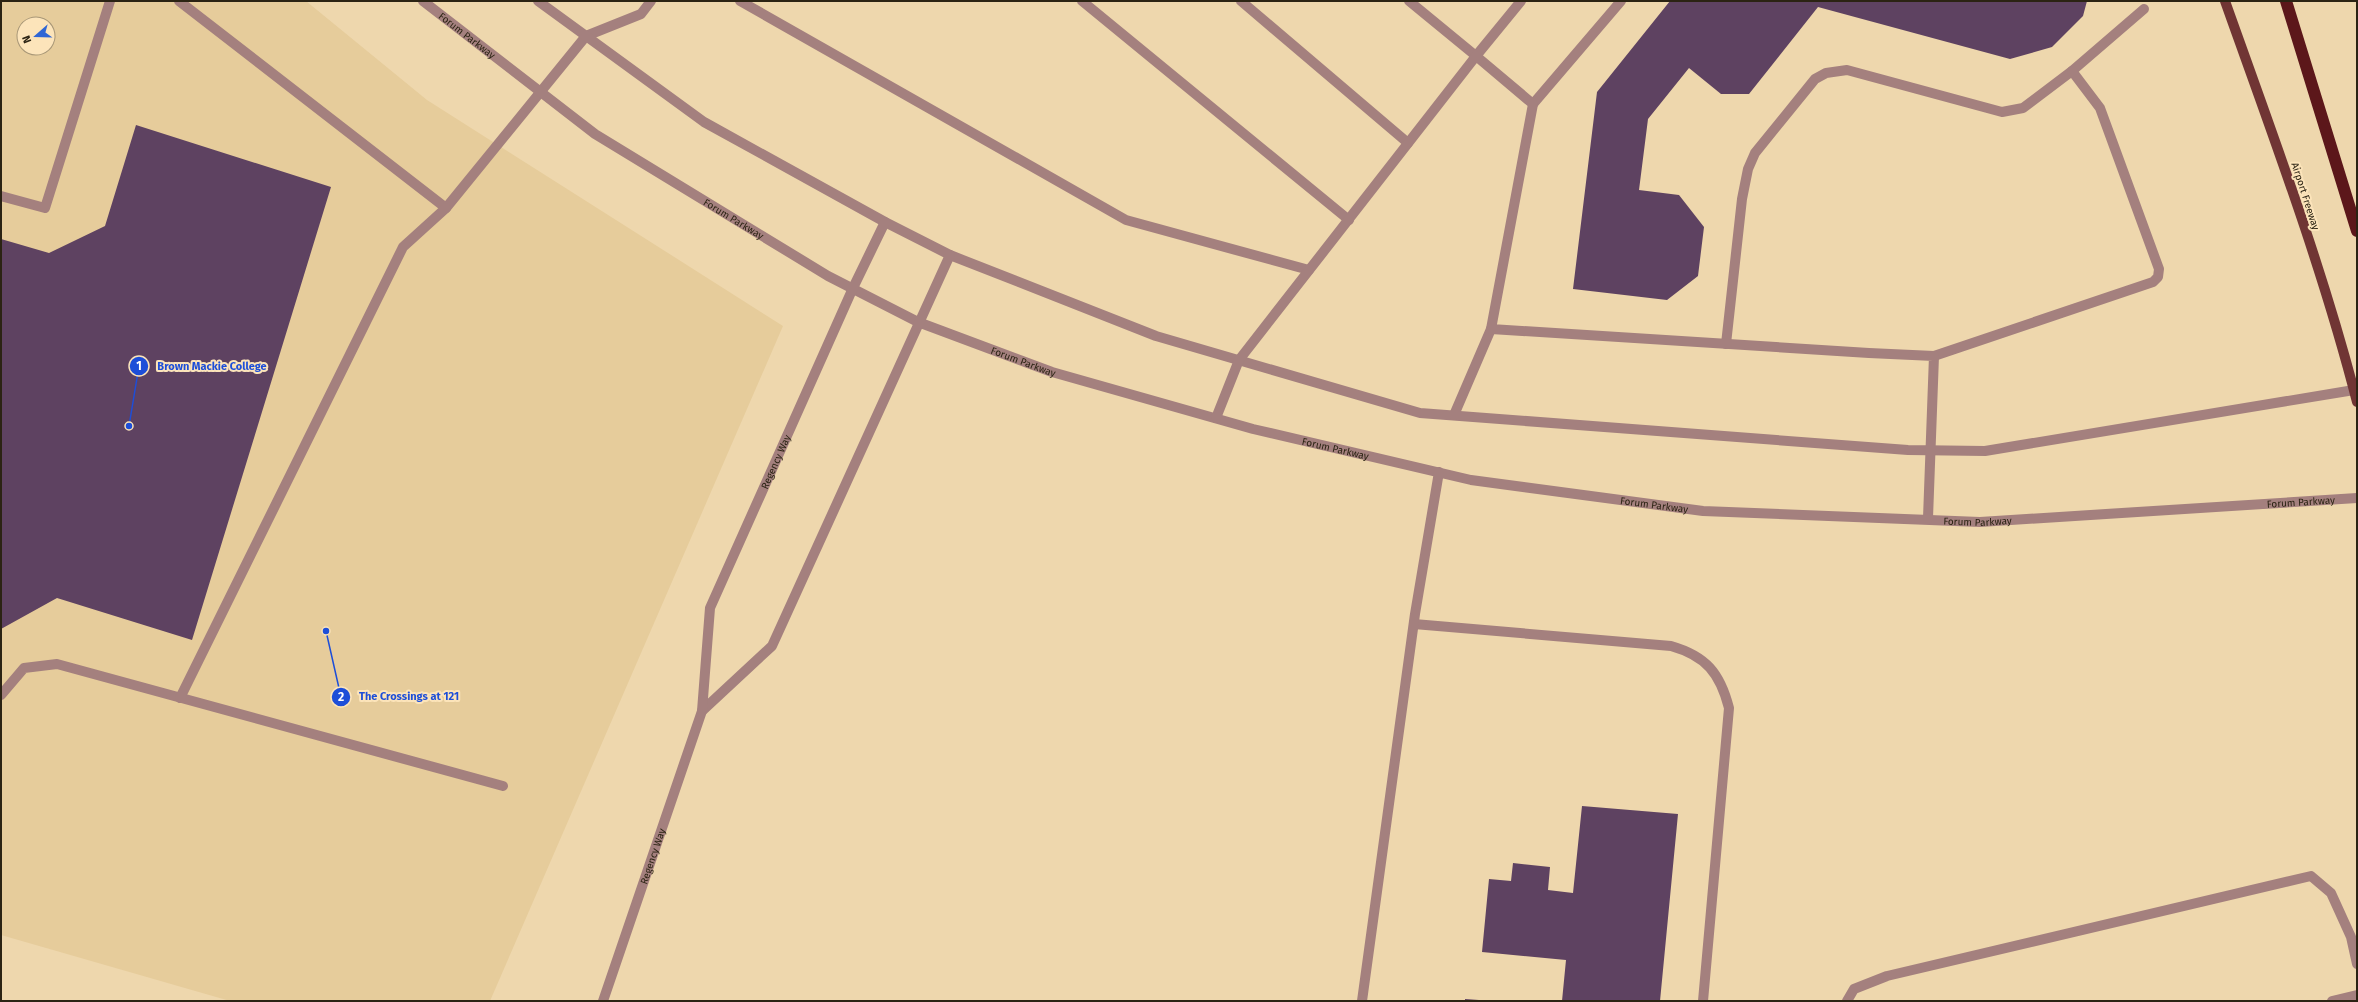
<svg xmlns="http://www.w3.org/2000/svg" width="2358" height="1002" viewBox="0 0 2358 1002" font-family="'Fira Sans',sans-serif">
<rect width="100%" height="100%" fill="#eed7ad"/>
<path fill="#e6cc9b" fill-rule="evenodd" d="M1,1h305l121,99 356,226 -293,675h-260l-229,-66zM24,24h24v24h-24z"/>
<path fill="#5e4261" d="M1670,1h417l-4,15 -31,31 -42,12 -192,-52 -69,87h-28l-32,-26 -41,51 -9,71 40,5 25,32 -6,49 -31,24 -94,-11 24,-197z
M136,125l195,62 -139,453 -135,-42 -56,31v-390l48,14 56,-27z
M1582,806l96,8 -18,187h-98l4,-41 -84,-8 7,-73 22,2 2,-18 37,4 -2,23 25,3z
M1465,999l14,1v1h-14z"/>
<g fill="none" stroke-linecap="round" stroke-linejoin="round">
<g stroke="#a4807e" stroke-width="10">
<path d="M179,1l267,207 140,-172 55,-22 10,-13"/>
<path id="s1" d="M423,1l172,133 233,142 90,46 134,50 201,57 218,51 232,31 277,11 377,-24"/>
<path d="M538,1l166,121 181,100 65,33 206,81 264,77 488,37 77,1 369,-61"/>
<path d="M740,1l386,219 183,50"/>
<path d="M1082,1l267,219"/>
<path d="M1241,1l167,142"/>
<path d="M1409,1l67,55 45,-55"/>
<path d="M1533,104l88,-103"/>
<path d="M1,196l44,12 65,-207"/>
<path d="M1726,344l16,-145 6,-30 7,-16 60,-74 11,-6 21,-3 155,42 21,-4 49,-37 72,-62"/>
<path d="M1934,356l219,-74 5,-5 1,-8 -59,-161 -28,-37"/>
<path d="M1454,415l37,-86"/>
<path d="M1216,418l23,-58 237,-304 57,48 -42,225 378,24 65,3 -6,162"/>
<path d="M1414,624l257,22c35,10 49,27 58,62l-26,293"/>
<path d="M1,695l23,-27 33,-4 446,122"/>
<path d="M180,698l223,-451 43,-39"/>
<path d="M702,711l70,-65 178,-391"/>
<path id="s2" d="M603,1001l99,-290 8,-103 143,-320 32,-66"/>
<path d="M1362,1001l53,-387 24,-142"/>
<path d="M1847,1001l7,-12 33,-13 424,-100 20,17 20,44 6,27"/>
<path d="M2332,1001l25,-6"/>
</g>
<path stroke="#703534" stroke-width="10" d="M2225,1c47,132 97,265 132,401"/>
<path stroke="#5c171a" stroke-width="12" d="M2286,1l71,230"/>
</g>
<g text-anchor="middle" stroke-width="4" stroke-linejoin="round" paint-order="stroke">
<g font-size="10" fill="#2b2313" stroke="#fce4ba">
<text dy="4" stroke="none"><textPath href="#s1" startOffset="56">Forum Parkway</textPath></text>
<text transform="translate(2306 196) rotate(72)" y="4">Airport Freeway</text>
<text dy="4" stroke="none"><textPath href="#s1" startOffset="380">Forum Parkway</textPath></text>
<text dy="4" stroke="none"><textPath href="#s1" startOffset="704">Forum Parkway</textPath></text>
<text dy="4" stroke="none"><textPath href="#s1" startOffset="1028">Forum Parkway</textPath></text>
<text dy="4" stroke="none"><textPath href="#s2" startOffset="570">Regency Way</textPath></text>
<text dy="4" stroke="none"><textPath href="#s1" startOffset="2000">Forum Parkway</textPath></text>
<text dy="4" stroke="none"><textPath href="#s1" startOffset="1352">Forum Parkway</textPath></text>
<text dy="4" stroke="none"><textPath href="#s1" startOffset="1676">Forum Parkway</textPath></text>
<text dy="4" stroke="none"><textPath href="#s2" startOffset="153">Regency Way</textPath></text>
</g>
</g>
<path fill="none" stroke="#1d4ed8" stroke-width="1.5" d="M129 426L139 366M326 631L341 697"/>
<g fill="#1d4ed8" stroke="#fce4ba" stroke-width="1.5">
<circle cx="129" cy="426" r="4"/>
<circle cx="326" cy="631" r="4"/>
<circle cx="139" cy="366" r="10"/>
<circle cx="341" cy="697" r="10"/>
</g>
<g font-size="12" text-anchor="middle" font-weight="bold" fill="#fff">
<text x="139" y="370">1</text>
<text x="341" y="701">2</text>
</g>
<g font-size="11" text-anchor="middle" font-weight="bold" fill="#1d4ed8" stroke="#fce4ba" stroke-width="4" stroke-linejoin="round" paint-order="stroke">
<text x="212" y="370">Brown Mackie College</text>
<text x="409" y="700">The Crossings at 121</text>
</g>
<rect width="2358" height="1002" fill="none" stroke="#2b2313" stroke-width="4"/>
<g transform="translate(36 36) rotate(250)"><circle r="19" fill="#fce4ba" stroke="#a89777"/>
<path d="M0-3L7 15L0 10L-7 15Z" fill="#2f66d5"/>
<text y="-6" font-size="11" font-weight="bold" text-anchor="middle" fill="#2b2313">N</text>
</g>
</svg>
